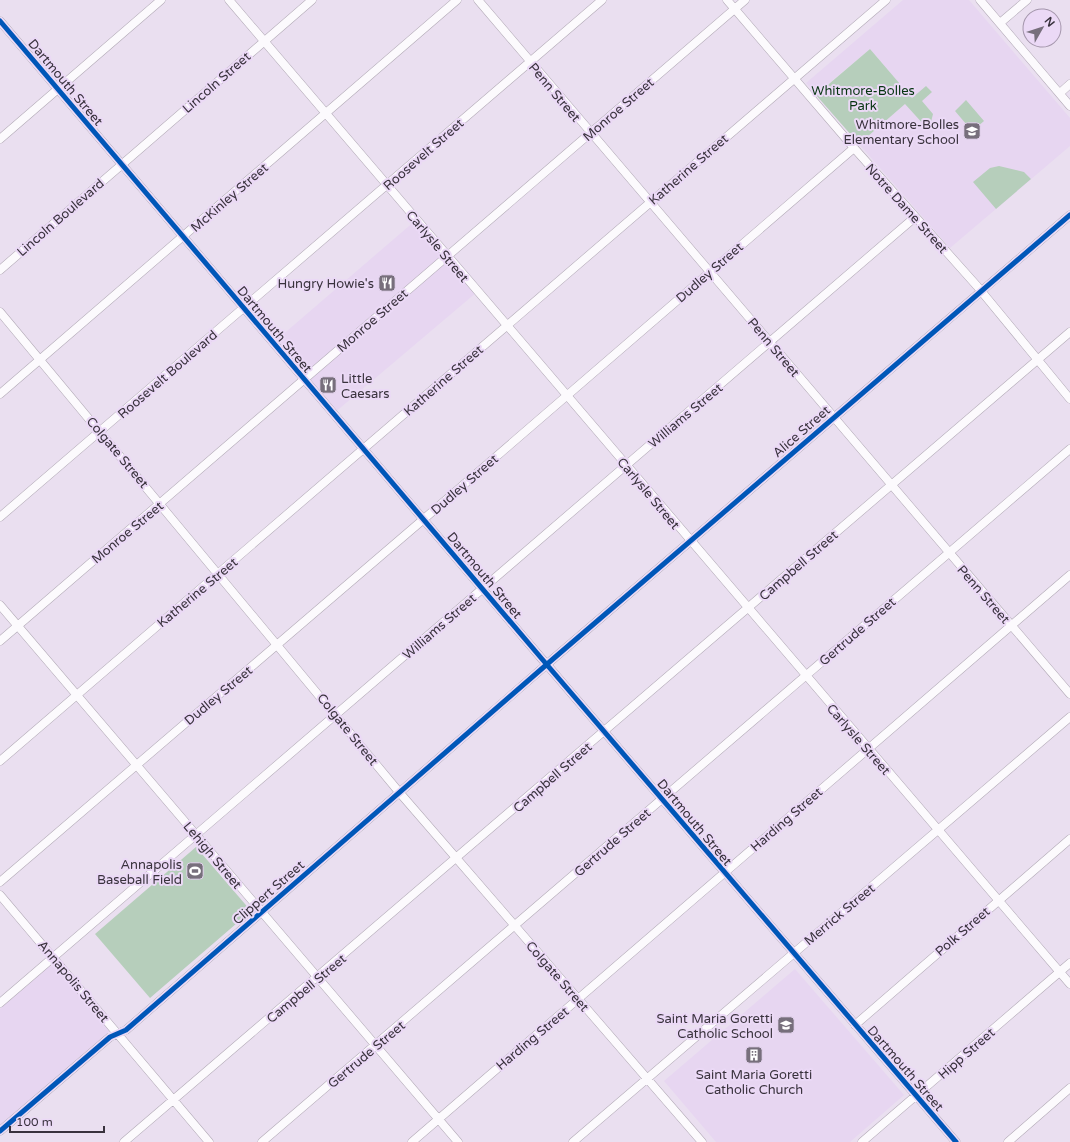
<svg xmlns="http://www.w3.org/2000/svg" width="1070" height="1142" viewBox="0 0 1070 1142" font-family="'Varela Round',sans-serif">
<rect width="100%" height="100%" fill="#eadff0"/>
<path fill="#e7d6f1" d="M903,0h66l101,118v28l-120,102 -91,-104 53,-46 -42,-49 -54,45 -10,-11z
M416,220l61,72 -144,122 -60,-71z
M50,966l6,1 53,62v3l-109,95v-118z
M795,969l109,126 -54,47h-134l-52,-61z"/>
<path fill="#b6cebb" d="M870,49l42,49 14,-12 6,6 -10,9 11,13 -2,8 -6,4 -20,-22 -46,40 -43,-49z
M966,100l18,21 -7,6 -1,-2 -3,2 2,2 -3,2 -17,-20z
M999,166l25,6 7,7 -35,30 -23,-27 17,-14z
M196,847l55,64 -101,87 -55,-64z"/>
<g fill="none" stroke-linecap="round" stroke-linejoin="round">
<defs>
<path id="minor" d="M229,0l841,984
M478,0l592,694
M727,0l127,148 123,138 93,113
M980,0l90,106
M0,21l542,638 414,483
M1000,23l27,-23
M1060,93l10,-9
M0,139l161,-139
M0,270l312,-270
M0,312l399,480 303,350
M0,394l457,-394
M0,517l602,-517
M0,605l458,537
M0,641l745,-641
M0,761l886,-761
M0,882l418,-358 436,-376
M0,895l209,247
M0,1003l914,-785
M855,1025l215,-186
M0,1131l110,-94 16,-7 427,-371 517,-444
M124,1142l946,-810
M262,1142l808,-693
M412,1142l658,-567
M573,1142l497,-425
M862,1142l208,-179
M1008,1142l62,-54"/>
</defs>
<use href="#minor" stroke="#b1a9b5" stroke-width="9"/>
<use href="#minor" stroke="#fcfafd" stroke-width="8"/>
<defs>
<path id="cycleway" d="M0,21l542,638 414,483
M0,1131l110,-94 16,-7 427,-371 517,-444"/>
</defs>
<use href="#cycleway" stroke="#ebd9f6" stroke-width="8"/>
<use href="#cycleway" stroke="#0057b8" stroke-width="5"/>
</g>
<defs>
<symbol id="school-square" viewBox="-11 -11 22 22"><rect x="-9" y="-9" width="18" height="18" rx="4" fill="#776f7c" stroke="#ebd9f6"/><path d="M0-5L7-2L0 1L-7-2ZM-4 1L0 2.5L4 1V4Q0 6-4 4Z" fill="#fff"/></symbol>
<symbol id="restaurant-square" viewBox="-11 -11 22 22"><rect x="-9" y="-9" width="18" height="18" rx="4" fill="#776f7c" stroke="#ebd9f6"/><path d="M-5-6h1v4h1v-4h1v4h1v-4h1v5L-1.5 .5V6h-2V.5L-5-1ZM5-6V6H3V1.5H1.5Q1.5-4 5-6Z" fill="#fff"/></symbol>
<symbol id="stadium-square" viewBox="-11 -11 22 22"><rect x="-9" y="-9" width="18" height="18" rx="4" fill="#776f7c" stroke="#ebd9f6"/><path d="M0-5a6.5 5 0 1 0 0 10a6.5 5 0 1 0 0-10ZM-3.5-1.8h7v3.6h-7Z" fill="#fff"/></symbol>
<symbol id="building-square" viewBox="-11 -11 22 22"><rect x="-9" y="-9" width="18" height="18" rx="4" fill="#776f7c" stroke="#ebd9f6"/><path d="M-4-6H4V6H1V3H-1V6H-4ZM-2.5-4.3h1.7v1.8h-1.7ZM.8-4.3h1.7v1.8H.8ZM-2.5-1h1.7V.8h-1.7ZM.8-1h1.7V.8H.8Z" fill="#fff"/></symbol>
</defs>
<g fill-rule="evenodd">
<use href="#school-square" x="962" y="121" width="20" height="20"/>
<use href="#restaurant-square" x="377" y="273" width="20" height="20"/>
<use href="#restaurant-square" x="318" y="375" width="20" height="20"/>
<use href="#stadium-square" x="185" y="861" width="20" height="20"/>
<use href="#school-square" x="776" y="1015" width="20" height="20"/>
<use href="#building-square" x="744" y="1045" width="20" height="20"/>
</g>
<g text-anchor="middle" stroke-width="4" stroke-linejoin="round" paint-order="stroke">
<g font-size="13" fill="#39323d" stroke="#ebd9f6">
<text transform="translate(66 82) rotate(50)" y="5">Dartmouth Street</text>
<text transform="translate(216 82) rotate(-41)" y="5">Lincoln Street</text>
<text transform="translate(555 92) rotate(50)" y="5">Penn Street</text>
<text transform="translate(618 109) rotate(-41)" y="5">Monroe Street</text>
<text transform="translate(423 154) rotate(-41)" y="5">Roosevelt Street</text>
<text transform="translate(688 169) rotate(-41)" y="5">Katherine Street</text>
<text transform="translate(229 197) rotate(-41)" y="5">McKinley Street</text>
<text transform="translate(907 208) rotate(48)" y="5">Notre Dame Street</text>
<text transform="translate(60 217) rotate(-41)" y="5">Lincoln Boulevard</text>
<text transform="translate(438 246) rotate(50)" y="5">Carlysle Street</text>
<text transform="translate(709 272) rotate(-41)" y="5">Dudley Street</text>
<text transform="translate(372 320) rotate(-41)" y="5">Monroe Street</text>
<text transform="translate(275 329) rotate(50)" y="5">Dartmouth Street</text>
<text transform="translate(774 347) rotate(50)" y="5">Penn Street</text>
<text transform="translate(167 374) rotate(-41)" y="5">Roosevelt Boulevard</text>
<text transform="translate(443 380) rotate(-41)" y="5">Katherine Street</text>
<text transform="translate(685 415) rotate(-40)" y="5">Williams Street</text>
<text transform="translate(801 431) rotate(-41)" y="5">Alice Street</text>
<text transform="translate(118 452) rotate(50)" y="5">Colgate Street</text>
<text transform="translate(464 484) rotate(-41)" y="5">Dudley Street</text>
<text transform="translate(649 493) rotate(50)" y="5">Carlysle Street</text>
<text transform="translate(127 532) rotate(-40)" y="5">Monroe Street</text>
<text transform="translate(798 565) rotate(-41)" y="5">Campbell Street</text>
<text transform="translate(485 575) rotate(50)" y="5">Dartmouth Street</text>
<text transform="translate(197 592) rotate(-40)" y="5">Katherine Street</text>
<text transform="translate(984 594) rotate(49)" y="5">Penn Street</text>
<text transform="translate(439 626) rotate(-41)" y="5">Williams Street</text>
<text transform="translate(857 631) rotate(-41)" y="5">Gertrude Street</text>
<text transform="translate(218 695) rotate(-40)" y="5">Dudley Street</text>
<text transform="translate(348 729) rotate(51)" y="5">Colgate Street</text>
<text transform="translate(859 739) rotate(49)" y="5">Carlysle Street</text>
<text transform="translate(552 777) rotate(-41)" y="5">Campbell Street</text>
<text transform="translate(786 819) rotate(-41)" y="5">Harding Street</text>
<text transform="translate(695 822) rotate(50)" y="5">Dartmouth Street</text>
<text transform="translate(612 842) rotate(-41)" y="5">Gertrude Street</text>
<text transform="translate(213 855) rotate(50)" y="5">Lehigh Street</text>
<text transform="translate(268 892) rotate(-41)" y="5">Clippert Street</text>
<text transform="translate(839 914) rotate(-40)" y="5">Merrick Street</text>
<text transform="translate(962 931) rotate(-41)" y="5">Polk Street</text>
<text transform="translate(558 976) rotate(49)" y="5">Colgate Street</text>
<text transform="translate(74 981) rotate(50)" y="5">Annapolis Street</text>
<text transform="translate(306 988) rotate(-40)" y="5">Campbell Street</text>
<text transform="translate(532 1038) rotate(-40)" y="5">Harding Street</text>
<text transform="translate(966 1053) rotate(-41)" y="5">Hipp Street</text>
<text transform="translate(366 1054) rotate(-40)" y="5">Gertrude Street</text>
<text transform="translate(906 1068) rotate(49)" y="5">Dartmouth Street</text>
</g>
<g font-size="13" fill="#073511" stroke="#ebd9f6">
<text x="863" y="95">Whitmore-Bolles<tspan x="863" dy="15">Park</tspan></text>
</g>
<g font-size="13" fill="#39323d" stroke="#ebd9f6" text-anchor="end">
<text x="959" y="129">Whitmore-Bolles<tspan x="959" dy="15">Elementary School</tspan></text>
<text x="374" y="288">Hungry Howie's</text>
<text x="341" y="383" text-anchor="start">Little<tspan x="341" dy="15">Caesars</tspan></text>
<text x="182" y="869">Annapolis<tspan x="182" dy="15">Baseball Field</tspan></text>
<text x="773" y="1023">Saint Maria Goretti<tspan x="773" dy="15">Catholic School</tspan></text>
<text x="754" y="1079" text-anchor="middle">Saint Maria Goretti<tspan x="754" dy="15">Catholic Church</tspan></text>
</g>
</g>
<g transform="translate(1042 28) rotate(51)"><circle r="19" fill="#ebd9f6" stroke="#a496ac"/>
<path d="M0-3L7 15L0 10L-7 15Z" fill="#776f7c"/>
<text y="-6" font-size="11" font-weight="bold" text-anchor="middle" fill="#39323d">N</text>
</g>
<path d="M10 1126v6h94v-6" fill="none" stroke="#39323d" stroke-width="2"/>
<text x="16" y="1126" font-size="12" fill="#39323d" stroke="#ebd9f6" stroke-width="3" paint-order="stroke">100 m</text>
</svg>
